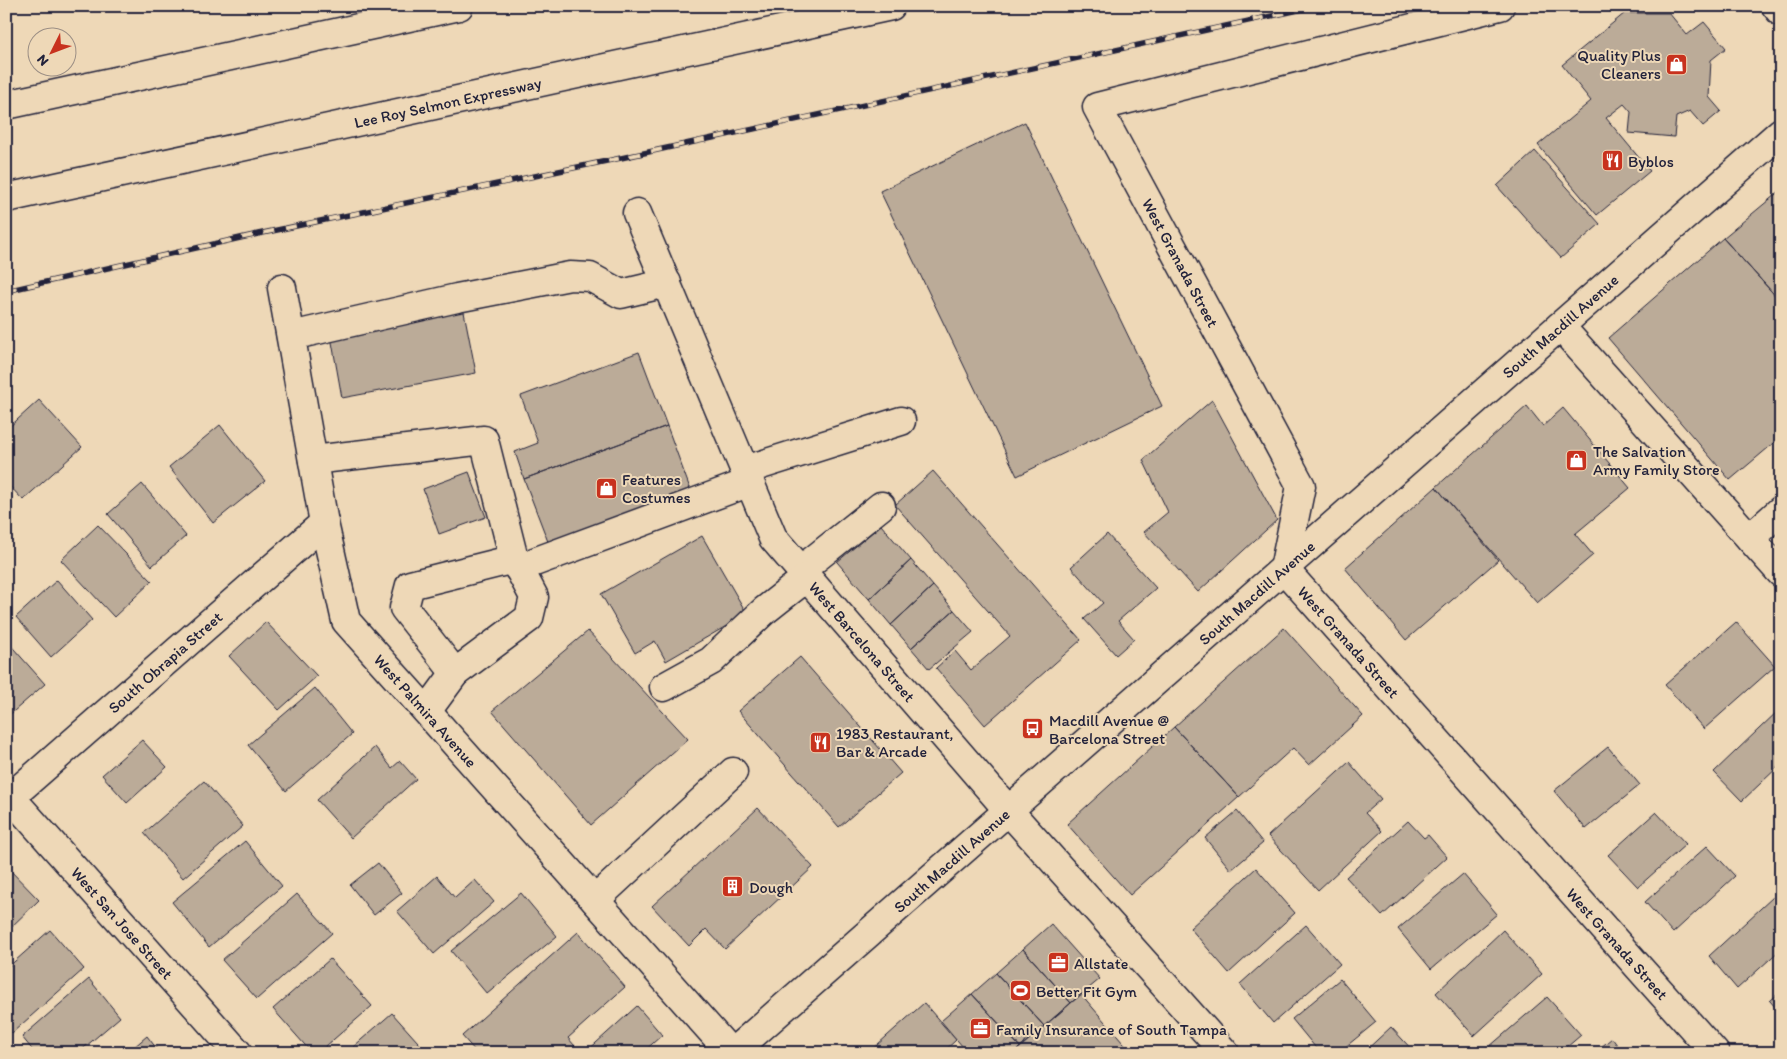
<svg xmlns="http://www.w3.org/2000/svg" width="1787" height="1059" viewBox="0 0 1787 1059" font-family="Itim,sans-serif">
<rect width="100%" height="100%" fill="#eed8b7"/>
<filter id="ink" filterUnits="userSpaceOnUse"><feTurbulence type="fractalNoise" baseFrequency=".02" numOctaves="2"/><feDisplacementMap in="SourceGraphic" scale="10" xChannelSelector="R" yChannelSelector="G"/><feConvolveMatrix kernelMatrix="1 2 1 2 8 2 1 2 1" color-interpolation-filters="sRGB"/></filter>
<g filter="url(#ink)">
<path fill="#bbab98" stroke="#22223b" d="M1625,13h44l18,22 17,-13 22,26 -15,12 -2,37 12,14 -18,15 -13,-15 -14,6 -2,20 -45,-4 2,-21 -7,-8 -18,14 44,53 -53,44 -59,-70 53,-44 -29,-36z
M1025,122l137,284 -145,70 -137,-285z
M1535,151l65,73 -39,34 -64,-72z
M1781,190v112l-58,-64z
M1723,238l58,64v135l-51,43 -122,-142z
M463,307l13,66 -134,25 -12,-67z
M639,352l28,74 -143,53 -9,-27 23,-9 -17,-47z
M39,400l43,47 -59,53 -17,-18v-52z
M1212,400l65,120 -79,72 -54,-60 24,-20 -25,-52z
M1527,406l16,20 20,-18 67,80 -55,46 18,21 -56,48 -101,-116z
M220,425l45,56 -52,42 -44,-56z
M667,426l25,68 -142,53 -26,-68z
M933,471l148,169 -96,85 -49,-57 19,-17 16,19 39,-34 -115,-131z
M469,472l17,45 -47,17 -16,-45z
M142,484l44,52 -34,30 -44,-52z
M1436,487l62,73 -92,80 -61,-72z
M98,525l54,56 -38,36 -53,-57z
M881,525l30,35 -42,39 -32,-37z
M1107,534l49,54 -38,33 16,18 -18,16 -32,-36 19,-16 -32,-36z
M702,536l45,78 -81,47 -11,-20 -20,12 -34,-59z
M911,560l22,26 -42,39 -22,-26z
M57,580l35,40 -41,37 -35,-40z
M933,586l21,24 -43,38 -20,-23z
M954,610l19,22 -44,37 -18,-21z
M266,622l51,54 -38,34 -50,-54z
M1736,622l39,44 -71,63 -39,-44z
M1284,628l79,88 -54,49 -16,-17 -54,49 -65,-70z
M588,631l100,108 -97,86 -99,-114z
M6,640l39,44 -39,34z
M800,657l101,116 -62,54 -101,-116z
M315,688l37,46 -66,57 -38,-46z
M1781,708v56l-39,37 -28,-29z
M1174,727l65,70 -109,98 -63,-71z
M142,740l25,27 -40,36 -25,-28z
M375,747l17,21 8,-7 16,18 -65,59 -34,-38z
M1608,747l32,38 -54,44 -32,-38z
M1349,762l32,37 -16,14 17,18 -64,59 -50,-54z
M204,781l39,45 -60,52 -39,-45z
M758,808l55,59 -88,82 -19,-20 -17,17 -37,-40z
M1237,811l26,32 -32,27 -26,-32z
M1656,812l30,32 -48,43 -30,-32z
M1408,821l16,17 4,-3 19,22 -65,59 -36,-39z
M245,841l37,45 -73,61 -37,-45z
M1707,846l28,30 -62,57 -28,-31z
M378,863l24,30 -28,22 -24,-30z
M6,866l33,34 -33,32z
M1256,868l39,45 -66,60 -39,-45z
M1463,874l34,40 -66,55 -33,-40z
M437,876l18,22 20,-18 19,22 -60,52 -37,-43z
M521,893l36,43 -70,58 -36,-43z
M297,894l35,39 -75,66 -35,-39z
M1773,897l8,9v43l-44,40 -28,-33z
M1051,924l49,55 -29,24 -48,-54z
M1306,925l34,39 -67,59 -33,-39z
M50,930l34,39 -72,64 -6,-7v-57z
M1503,930l39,44 -68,62 -38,-43z
M578,932l47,55 -57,51 13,15h-104l-15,-17z
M1023,949l48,54 -27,23 -48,-53z
M330,959l42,47 -54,47h-6l-39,-44z
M996,973l48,53 -24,21 -48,-53z
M89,979l31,38 -42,36h-43l-13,-16z
M1340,979l36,43 -38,31h-18l-28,-34z
M1781,991v23l-11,-13z
M972,994l48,53 -6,6h-46l-27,-32z
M1081,994l48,56 -3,3h-112z
M1547,997l34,38 -21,18h-66l-5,-6z
M924,1003l32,37 -14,13h-74z
M637,1006l25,29 -20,18h-55l-1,-1z
M392,1013l34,38 -2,2h-66l-5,-6z
M1391,1027l24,26h-52z
M147,1036l13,17h-33z
M1612,1038l11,15h-29z"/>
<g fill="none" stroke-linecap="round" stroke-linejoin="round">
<defs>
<g id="minor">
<path id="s1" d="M1500,6l-403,101 204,379 -17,83 431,484"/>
<path d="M1776,6l5,6"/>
<path id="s2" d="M637,213l136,325 235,272 217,243"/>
<path id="s3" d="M282,288l42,235 22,98 385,432"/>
<path d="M1560,326l221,247"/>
<path d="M291,336l166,-38 113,-22 20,1 31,17 46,-11"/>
<path d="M313,460l171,-20 30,119 -104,26 -6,23 51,65"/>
<path d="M745,470l156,-49"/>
<path d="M1750,538l31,-28"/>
<path d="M518,568l232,-86"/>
<path d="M801,570l80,-64"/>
<path d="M664,687l47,-26 53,-50 43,-34"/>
<path d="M427,711l28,-38 74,-55 5,-21 -20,-38"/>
<path id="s4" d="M6,792l232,261"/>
<path id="s5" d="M6,801l318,-278"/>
<path d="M595,900l138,-128"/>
<path id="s6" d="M732,1053l1049,-921"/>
</g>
<g id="highway">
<path d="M6,105l453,-99"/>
<path id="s7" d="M6,198l885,-192"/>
</g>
</defs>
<use href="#minor" stroke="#22223b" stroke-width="31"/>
<use href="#highway" stroke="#22223b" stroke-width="31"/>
<use href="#minor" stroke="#eed8b7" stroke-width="28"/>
<use href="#highway" stroke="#eed8b7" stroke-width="28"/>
<defs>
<path id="rail" d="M6,291l252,-57 363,-76 696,-152"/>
</defs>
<use href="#rail" stroke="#22223b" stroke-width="5.5"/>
<use href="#rail" stroke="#eed8b7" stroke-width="4" stroke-dasharray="11" stroke-linecap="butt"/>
</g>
</g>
<defs>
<symbol id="shop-square" viewBox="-11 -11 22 22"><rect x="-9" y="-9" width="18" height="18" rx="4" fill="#c8321e" stroke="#eed8b7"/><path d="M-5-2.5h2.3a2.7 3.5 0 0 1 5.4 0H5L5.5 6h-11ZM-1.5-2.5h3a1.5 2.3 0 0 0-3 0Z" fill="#fff"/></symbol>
<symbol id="restaurant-square" viewBox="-11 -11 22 22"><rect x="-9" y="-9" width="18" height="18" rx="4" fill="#c8321e" stroke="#eed8b7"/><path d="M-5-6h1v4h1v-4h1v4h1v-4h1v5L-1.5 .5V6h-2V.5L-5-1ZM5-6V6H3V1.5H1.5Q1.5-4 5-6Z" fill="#fff"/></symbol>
<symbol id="bus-square" viewBox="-11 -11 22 22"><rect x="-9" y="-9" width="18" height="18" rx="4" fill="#c8321e" stroke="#eed8b7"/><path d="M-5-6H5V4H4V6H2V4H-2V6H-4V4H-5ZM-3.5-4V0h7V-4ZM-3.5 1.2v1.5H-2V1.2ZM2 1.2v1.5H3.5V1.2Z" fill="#fff"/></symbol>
<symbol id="building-square" viewBox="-11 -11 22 22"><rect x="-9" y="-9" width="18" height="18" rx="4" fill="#c8321e" stroke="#eed8b7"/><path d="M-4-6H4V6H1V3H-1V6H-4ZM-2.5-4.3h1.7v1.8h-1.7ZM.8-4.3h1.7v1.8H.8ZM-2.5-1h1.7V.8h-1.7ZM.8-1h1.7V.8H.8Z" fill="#fff"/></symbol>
<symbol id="office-square" viewBox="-11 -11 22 22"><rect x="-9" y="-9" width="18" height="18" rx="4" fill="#c8321e" stroke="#eed8b7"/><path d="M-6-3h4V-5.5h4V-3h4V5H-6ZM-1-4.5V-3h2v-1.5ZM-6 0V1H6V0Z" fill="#fff"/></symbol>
<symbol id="stadium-square" viewBox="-11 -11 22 22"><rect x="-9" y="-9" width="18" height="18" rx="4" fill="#c8321e" stroke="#eed8b7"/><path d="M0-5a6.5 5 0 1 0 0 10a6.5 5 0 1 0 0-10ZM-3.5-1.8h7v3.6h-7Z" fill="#fff"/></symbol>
</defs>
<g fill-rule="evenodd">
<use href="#shop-square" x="1664" y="52" width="25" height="25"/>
<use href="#restaurant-square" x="1600" y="148" width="25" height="25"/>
<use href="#shop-square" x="1564" y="448" width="25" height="25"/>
<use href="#shop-square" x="594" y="476" width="25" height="25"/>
<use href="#bus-square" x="1020" y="716" width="25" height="25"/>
<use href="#restaurant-square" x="808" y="730" width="25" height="25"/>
<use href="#building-square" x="720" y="874" width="25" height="25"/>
<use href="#office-square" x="1046" y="950" width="25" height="25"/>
<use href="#stadium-square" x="1008" y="978" width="25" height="25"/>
<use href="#office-square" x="968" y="1016" width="25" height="25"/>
</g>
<g text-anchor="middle" stroke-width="4" stroke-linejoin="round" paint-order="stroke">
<g font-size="16" fill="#22223b" stroke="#eed8b7" text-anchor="start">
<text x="1661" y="61" text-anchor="end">Quality Plus<tspan x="1661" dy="18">Cleaners</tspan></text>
<text x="1628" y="167">Byblos</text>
<text x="1593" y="457">The Salvation<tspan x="1593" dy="18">Army Family Store</tspan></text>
<text x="622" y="485">Features<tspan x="622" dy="18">Costumes</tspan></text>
<text x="1049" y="726">Macdill Avenue @<tspan x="1049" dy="18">Barcelona Street</tspan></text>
<text x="836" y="739">1983 Restaurant,<tspan x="836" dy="18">Bar &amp; Arcade</tspan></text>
<text x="749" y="893">Dough</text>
<text x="1074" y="969">Allstate</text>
<text x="1036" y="997">Better Fit Gym</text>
<text x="996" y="1035">Family Insurance of South Tampa</text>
</g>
<g font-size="16" fill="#22223b" stroke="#eed8b7">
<text dy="6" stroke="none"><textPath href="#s7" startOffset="452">Lee Roy Selmon Expressway</textPath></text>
<text dy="6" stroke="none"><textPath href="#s1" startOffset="592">West Granada Street</textPath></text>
<text dy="6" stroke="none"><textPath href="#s6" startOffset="1102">South Macdill Avenue</textPath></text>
<text dy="6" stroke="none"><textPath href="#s6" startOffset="698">South Macdill Avenue</textPath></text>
<text dy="6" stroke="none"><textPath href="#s2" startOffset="489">West Barcelona Street</textPath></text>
<text dy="6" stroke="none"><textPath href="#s1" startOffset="1028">West Granada Street</textPath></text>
<text dy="6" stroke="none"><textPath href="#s5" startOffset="211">South Obrapia Street</textPath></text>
<text dy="6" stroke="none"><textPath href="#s3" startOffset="459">West Palmira Avenue</textPath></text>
<text dy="6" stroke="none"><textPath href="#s6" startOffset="292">South Macdill Avenue</textPath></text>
<text dy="6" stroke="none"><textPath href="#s4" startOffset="175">West San Jose Street</textPath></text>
<text dy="6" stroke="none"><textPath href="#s1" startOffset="1432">West Granada Street</textPath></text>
</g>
</g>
<rect width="1787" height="1059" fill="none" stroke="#eed8b7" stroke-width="25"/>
<rect x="12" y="12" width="1762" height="1034" fill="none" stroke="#22223b" stroke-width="2" filter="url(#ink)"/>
<g transform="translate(52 52) rotate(228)"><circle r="24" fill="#eed8b7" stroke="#9c8f85"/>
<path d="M0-4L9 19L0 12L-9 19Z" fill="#c8321e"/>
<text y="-8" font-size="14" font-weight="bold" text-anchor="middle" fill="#22223b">N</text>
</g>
</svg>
